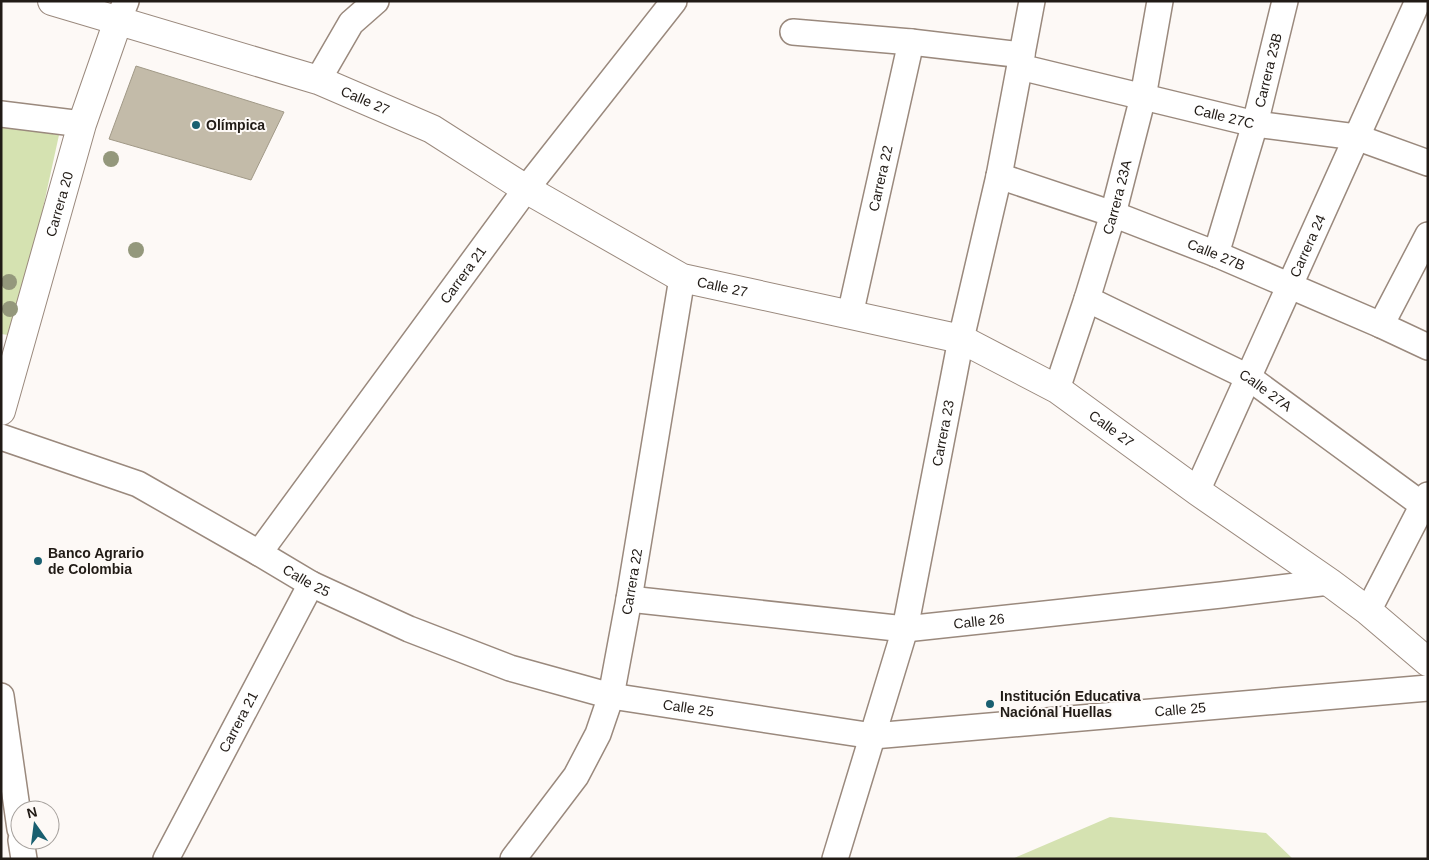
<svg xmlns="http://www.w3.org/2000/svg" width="1429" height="860" viewBox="0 0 1429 860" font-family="Helvetica,sans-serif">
<rect width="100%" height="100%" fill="#fdf9f6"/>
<path fill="#d5e2b1" d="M1,126l58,9 -44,201 -14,-2z
M1110,817l156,16 27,26h-281z"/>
<path fill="#c3bba9" stroke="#a19987" d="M136,66l148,46 -33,68 -142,-41z"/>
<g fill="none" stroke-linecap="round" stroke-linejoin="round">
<defs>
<g id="minor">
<path d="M118,21l8,-20"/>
<path d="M793,32l118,10 111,13"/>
<path id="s1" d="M1020,67l235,57 101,13 72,26"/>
<path d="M318,80l33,-57 25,-22"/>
<path d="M1,114l81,10"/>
<path id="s2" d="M999,176l114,38 103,40 165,71 47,22"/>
<path id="s3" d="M1216,254l39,-130 30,-123"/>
<path id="s4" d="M1087,299l161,78 180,132"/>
<path id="s5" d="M850,315l61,-273"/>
<path d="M1381,325l47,-90"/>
<path id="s6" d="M1057,389l30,-90 26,-85 30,-117 17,-96"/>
<path id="s7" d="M1,437l137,47 121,69 52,31 98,45 101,39 101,28 262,40 555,-48"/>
<path id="s8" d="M1197,491l221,-490"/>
<path id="s9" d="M259,553l267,-364 148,-188"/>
<path id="s10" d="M629,599l276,30 316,-34 108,-13"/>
<path d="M1368,611l60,-116"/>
<path d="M1,696l19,133"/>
<path d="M21,840l3,19"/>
<path id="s11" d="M166,859l145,-275"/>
<path id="s12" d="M513,859l63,-83 22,-42 13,-38 18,-97 53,-321"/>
<path id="s13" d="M835,859l70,-230 56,-290 38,-163 33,-175"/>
</g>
<g id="major">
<path id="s14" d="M52,1l266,79 114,49 94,60 156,89 279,61 96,50 140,102 132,91 39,29 60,51"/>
<path id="s15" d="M1,411l81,-287 36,-103"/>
</g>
</defs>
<use href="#minor" stroke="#9a897d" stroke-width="28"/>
<use href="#major" stroke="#9a897d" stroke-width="30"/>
<use href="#minor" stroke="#fff" stroke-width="25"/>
<use href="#major" stroke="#fff" stroke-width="28"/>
</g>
<g fill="#94987c">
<circle cx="111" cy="159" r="8"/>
<circle cx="136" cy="250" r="8"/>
<circle cx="9" cy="282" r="8"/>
<circle cx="10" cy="309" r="8"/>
</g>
<g fill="#195f70" stroke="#fdf9f6" stroke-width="2">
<circle cx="196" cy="125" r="5"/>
<circle cx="38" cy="561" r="5"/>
<circle cx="990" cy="704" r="5"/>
</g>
<g text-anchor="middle" stroke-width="4" stroke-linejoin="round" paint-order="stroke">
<g font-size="14" fill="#211b16" stroke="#fdf9f6">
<text dy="5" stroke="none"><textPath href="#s3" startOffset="191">Carrera 23B</textPath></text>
<text dy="5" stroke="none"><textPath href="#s14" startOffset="329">Calle 27</textPath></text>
<text dy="5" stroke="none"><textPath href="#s1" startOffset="210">Calle 27C</textPath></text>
<text dy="5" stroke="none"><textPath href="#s5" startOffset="140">Carrera 22</textPath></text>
<text dy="5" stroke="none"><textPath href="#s6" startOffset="201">Carrera 23A</textPath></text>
<text dy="5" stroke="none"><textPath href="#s15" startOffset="215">Carrera 20</textPath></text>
<text dy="5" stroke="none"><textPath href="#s8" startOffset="269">Carrera 24</textPath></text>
<text dy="5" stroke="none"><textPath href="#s2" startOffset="231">Calle 27B</textPath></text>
<text dy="5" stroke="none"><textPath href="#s9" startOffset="345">Carrera 21</textPath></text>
<text dy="5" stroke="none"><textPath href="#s14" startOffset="734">Calle 27</textPath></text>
<text dy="5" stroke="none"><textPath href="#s4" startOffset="201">Calle 27A</textPath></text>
<text dy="5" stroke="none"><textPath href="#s14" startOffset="1154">Calle 27</textPath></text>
<text dy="5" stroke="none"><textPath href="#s13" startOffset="440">Carrera 23</textPath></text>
<text dy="5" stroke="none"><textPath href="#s7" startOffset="339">Calle 25</textPath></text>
<text dy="5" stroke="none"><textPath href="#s12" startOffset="308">Carrera 22</textPath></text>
<text dy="5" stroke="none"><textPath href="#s10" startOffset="352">Calle 26</textPath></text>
<text dy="5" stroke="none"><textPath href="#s7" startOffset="744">Calle 25</textPath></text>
<text dy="5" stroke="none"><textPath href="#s7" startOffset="1239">Calle 25</textPath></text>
<text dy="5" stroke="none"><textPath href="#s11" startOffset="155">Carrera 21</textPath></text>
</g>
<g font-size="14" font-weight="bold" fill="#211b16" stroke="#fdf9f6" text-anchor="start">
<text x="206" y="130">Olímpica</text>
<text x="48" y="558">Banco Agrario<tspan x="48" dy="16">de Colombia</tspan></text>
<text x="1000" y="701">Institución Educativa<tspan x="1000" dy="16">Naciónal Huellas</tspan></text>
</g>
</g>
<rect width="1429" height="860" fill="none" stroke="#211b16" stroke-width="5"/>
<g transform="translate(35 825) rotate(346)"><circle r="24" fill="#fdf9f6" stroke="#a5a09c"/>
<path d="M0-4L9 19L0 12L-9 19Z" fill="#195f70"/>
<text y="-8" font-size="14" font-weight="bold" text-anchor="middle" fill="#211b16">N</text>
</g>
</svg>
